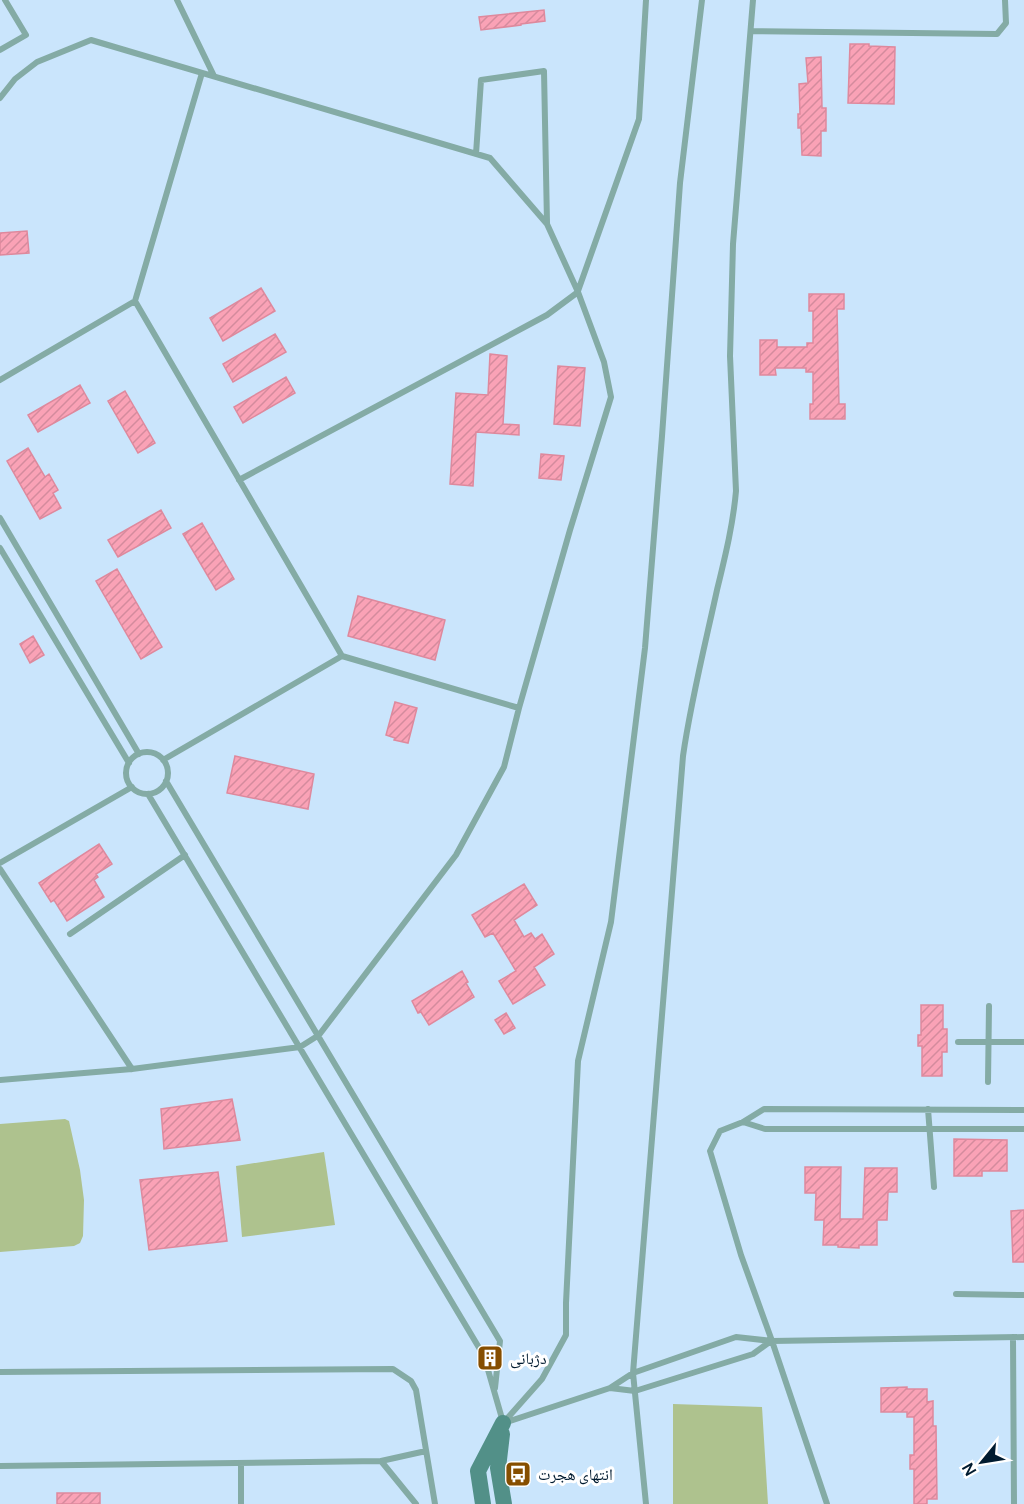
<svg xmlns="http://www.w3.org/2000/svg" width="1024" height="1504" viewBox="0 0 1024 1504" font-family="Manrope,'Noto Naskh Arabic',sans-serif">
<defs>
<pattern id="building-hatch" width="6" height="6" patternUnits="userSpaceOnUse" patternTransform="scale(1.5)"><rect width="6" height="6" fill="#faa2b6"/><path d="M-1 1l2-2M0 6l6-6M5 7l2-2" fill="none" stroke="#d48b9d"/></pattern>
</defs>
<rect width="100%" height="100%" fill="#cae5fc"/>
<path fill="#aec28e" d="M65,1119l4,2 11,49 4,30 -1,36 -3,7 -6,3 -74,6v-128z
M324,1152l11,73 -93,12 -6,-71z
M673,1404l89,3 6,97h-95z"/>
<path fill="url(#building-hatch)" stroke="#de899d" stroke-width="1.5" d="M544,10l1,11 -24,3v1l-40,5 -2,-13z
M850,44h19v2l26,1 -1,57 -46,-1z
M821,57l1,51h4v23h-5v25l-19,-1 -1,-27h-3v-14h2l-1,-30 9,-1 -2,-25z
M27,231l2,22 -29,2v-22z
M261,288l14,23 -52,30 -13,-23z
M809,294h35v15h-7l2,95h6v15h-35v-15h3v-32h-7v-4h-31l1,7h-16v-35h17v7h30v-4h6v-32h-4z
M275,334l11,18 -53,30 -10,-18z
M490,354l17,2 -4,68 16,1v10l-43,-3 -3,54 -23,-2 6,-91 32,2z
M558,366l27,2 -5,58 -26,-2z
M286,377l9,16 -52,30 -9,-16z
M80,385l10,18 -52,29 -10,-17z
M125,391l30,52 -17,10 -30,-52z
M28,448l17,29 4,-3 9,16 -5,3 8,15 -21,11 -33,-58z
M541,454l23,2 -3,24 -22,-2z
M161,510l10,18 -53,29 -10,-17z
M202,523l32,56 -18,11 -33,-56z
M117,569l45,78 -21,12 -45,-78z
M358,596l87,24 -10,40 -87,-24z
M33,636l11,19 -14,8 -10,-19z
M395,702l22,6 -9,35 -14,-3 1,-2 -9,-3z
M235,756l79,18 -6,35 -81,-16z
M99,844l13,20 -16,10 2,3 -4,3 10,17 -37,24 -13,-21 -3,2 -12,-19z
M524,884l13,21 -23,15 10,17 7,-4 4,6 7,-5 12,20 -20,13 11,18 -32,19 -14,-23 17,-10 -23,-38 -8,4 -13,-22z
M462,971l6,11 -2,1 8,14 -45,28 -8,-13 -3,1 -6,-12z
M921,1005h22v24h4v23h-5v24h-20v-30h-4v-11h3z
M506,1013l9,15 -11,6 -9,-14z
M232,1099l8,41 -76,9 -3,-40z
M954,1139l53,1v31h-25v5h-28z
M805,1167h36l-1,52h23l2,-51h32v24h-9l-1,28h-10v25h-18v3l-21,-1v-2h-15l1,-25h-9l1,-27h-11z
M218,1172l9,69 -78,9 -9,-70z
M1024,1210v52h-11l-2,-51z
M907,1387v2h20v13l6,-1v25h3l1,73h-10v5h-13v-35h-4v-14h4v-38h-7v-5h-26v-24z
M57,1493h43v11h-43z"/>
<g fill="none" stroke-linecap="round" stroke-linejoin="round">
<path stroke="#84aba5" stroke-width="6" d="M177,0l37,76
M751,31l246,3 9,-11 -1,-23
M0,50l26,-15 -21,-35
M0,98l15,-19 22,-17 54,-22 399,118 57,66 31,68
M476,154l5,-74 63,-9 3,152
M578,291l61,-172 7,-119
M135,301l67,-228
M0,380l135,-79 207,355 -179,104
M239,480l308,-165 31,-23 26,70 7,35 -41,133 -51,178
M0,518l139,236
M0,548l129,215
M126 773a21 21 0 1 1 42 0a21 21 0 1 1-42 0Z
M166,781l334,560 -5,47
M148,794l336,562 19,66
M0,863l132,-76
M0,869l132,200
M70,934l115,-79
M958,1042h66
M0,1080l132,-11 168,-22 19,-12 137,-180 48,-88 15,-59 -177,-52
M988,1082l1,-76
M928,1109l6,78
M743,1122l22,7h259
M956,1294l68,1
M1013,1337l1,167
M0,1372l393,-3 18,12 5,9 19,114
M610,1388l25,3 118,-37 18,-13
M504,1422l38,-43 24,-44v-32l12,-242 33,-139 34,-274 17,-212 18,-253 22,-183
M504,1423l106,-35 23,-15 103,-36 36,4 252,-4
M381,1461l45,-10
M241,1463v41
M0,1466l381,-5 35,43
M646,1504l-13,-131 50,-617c8,-56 22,-111 34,-166 8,-33 16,-65 19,-99l-6,-135 3,-112 20,-244
M827,1504l-55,-163 -31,-86 -31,-104 10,-20 23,-9 21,-13 260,1"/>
<path stroke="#529088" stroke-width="16" d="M502,1434l-4,34 6,36
M483,1504l-5,-33 25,-48"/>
</g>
<defs>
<symbol id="building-square" viewBox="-11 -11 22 22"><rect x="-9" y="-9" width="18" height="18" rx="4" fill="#864e00" stroke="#fff"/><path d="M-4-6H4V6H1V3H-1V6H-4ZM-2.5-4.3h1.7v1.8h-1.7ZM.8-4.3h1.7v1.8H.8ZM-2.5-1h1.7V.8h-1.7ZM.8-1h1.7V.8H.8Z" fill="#fff"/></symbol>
<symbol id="bus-square" viewBox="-11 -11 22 22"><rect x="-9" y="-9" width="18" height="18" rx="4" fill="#864e00" stroke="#fff"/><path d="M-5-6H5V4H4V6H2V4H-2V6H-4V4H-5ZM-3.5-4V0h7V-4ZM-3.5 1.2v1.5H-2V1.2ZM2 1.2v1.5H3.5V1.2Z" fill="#fff"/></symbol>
</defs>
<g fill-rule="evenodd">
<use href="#building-square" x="475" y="1343" width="30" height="30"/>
<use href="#bus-square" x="503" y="1459" width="30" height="30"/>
</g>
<g text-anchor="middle" stroke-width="6" stroke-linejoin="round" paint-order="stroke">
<g font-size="16" fill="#001b30" stroke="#fff" text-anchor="start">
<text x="510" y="1364">دژبانی</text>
<text x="538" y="1480">انتهای هجرت</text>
</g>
</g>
<g transform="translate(982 1462) rotate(240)" stroke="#ffffff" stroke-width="4.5" paint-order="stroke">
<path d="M0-4.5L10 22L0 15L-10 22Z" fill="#001b30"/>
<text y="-9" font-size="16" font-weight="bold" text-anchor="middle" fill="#001b30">N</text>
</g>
</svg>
